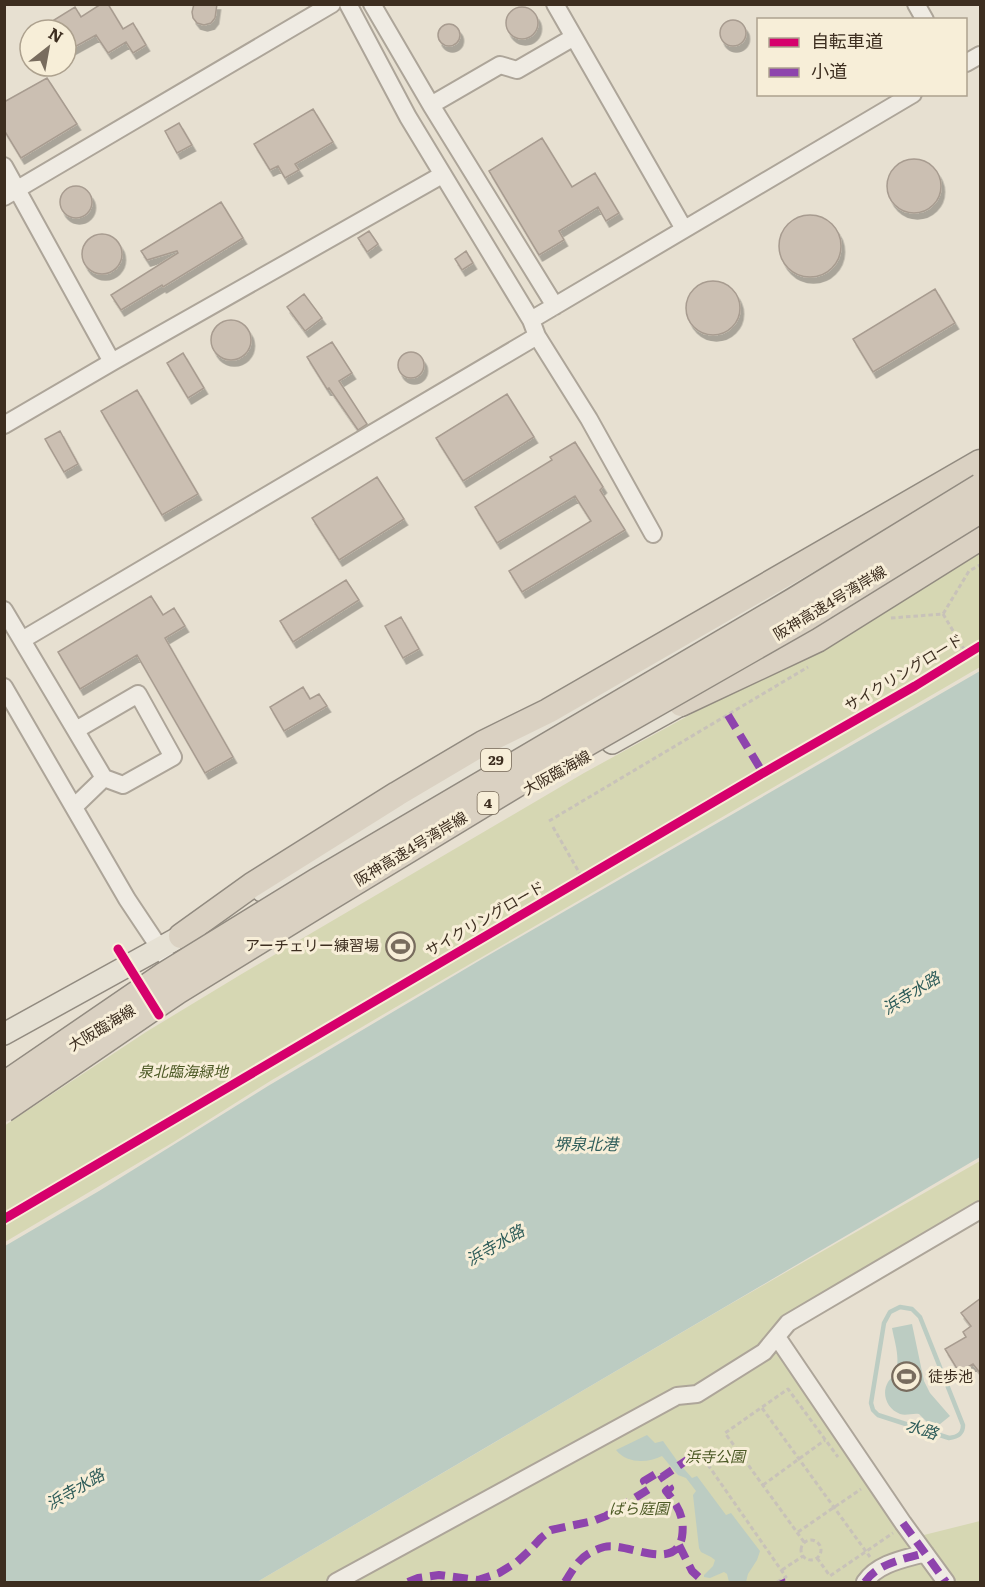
<svg xmlns="http://www.w3.org/2000/svg" width="985" height="1587" viewBox="0 0 985 1587" font-family="Literata,'Noto Sans JP',serif">
<defs>
<filter id="shadow"><feDropShadow dx="3.5" dy="6" stdDeviation="0" flood-color="#0004"/></filter>
</defs>
<rect width="100%" height="100%" fill="#e7e0d1"/>
<path fill="#d6d7b3" d="M980,550v117l-584,340 -124,73 -100,63 -167,99 -1,-116 142,-94 94,-57 344,-202 111,-61 134,-67z
M980,1161v49l-192,113 -1,15 116,185 21,12 56,-14v61h-723l470,-276z"/>
<path fill="#bcccc2" d="M980,671v486l-723,425h-252v-336l94,-55 169,-105 214,-127z
M912,1324l12,57 6,12 20,23 -16,13 -15,-15c-6,-1 -13,2 -19,0 -13,-5 -19,-20 -12,-32 4,-6 9,-9 9,-16 2,-12 -3,-27 -5,-38z
M647,1435l8,8 8,-2 15,21 14,16 5,-2 29,39 5,-2 29,38 -3,9 -9,14 -2,8h-17l-2,-8 -3,-2 -14,6 -6,-1v-2l9,-9 2,-6 -4,-3 -10,-5 -2,-4 -6,-53 3,-4 -10,-13 -8,-3 -16,-19c-14,7 -35,8 -46,-6z"/>
<g fill="none" stroke-linecap="round" stroke-linejoin="round">
<path stroke="#bcccc2" stroke-width="4.5" d="M900,1307l12,2 8,8 43,108c0,9 -5,12 -14,13l-71,-23 -5,-5 -2,-7 13,-80 6,-11z"/>
</g>
<path fill="#cbbfb2" stroke="#a89c90" stroke-width="1.5" filter="url(#shadow)" d="M101,4h7l15,25 10,-6 13,22 -13,8 -7,-11 -18,11 -12,-18 -25,14 -5,-9v-10h-6l-6,-10 21,-13 6,10z
M194,4h23l-2,14 -4,5 -7,2 -7,-2 -4,-5 -1,-6z
M506 23a16 16 0 1 1 32 0a16 16 0 1 1-32 0Z
M720 33a13 13 0 1 1 26 0a13 13 0 1 1-26 0Z
M438 35a11 11 0 1 1 22 0a11 11 0 1 1-22 0Z
M47,78l30,46 -56,34 -17,-28v-28z
M313,109l20,33 -38,22 4,6 -14,8 -7,-12 -8,4 -16,-26z
M179,123l13,22 -15,8 -12,-22z
M542,138l30,49 23,-14 24,40 -13,8 -8,-14 -39,24 5,9 -25,15 -50,-84z
M887 186a27 27 0 1 1 54 0a27 27 0 1 1-54 0Z
M60 202a16 16 0 1 1 32 0a16 16 0 1 1-32 0Z
M221,202l22,36 -80,49 -1,-2 -41,25 -10,-15 67,-42 -1,-2 -30,9 -6,-9z
M779 246a31 31 0 1 1 62 0a31 31 0 1 1-62 0Z
M369,231l9,13 -11,8 -9,-14z
M82 254a20 20 0 1 1 40 0a20 20 0 1 1-40 0Z
M466,251l7,12 -11,7 -7,-11z
M686 308a27 27 0 1 1 54 0a27 27 0 1 1-54 0Z
M935,289l20,34 -82,49 -20,-33z
M304,294l18,24 -17,13 -18,-24z
M211 340a20 20 0 1 1 40 0a20 20 0 1 1-40 0Z
M332,342l20,31 -13,8 28,43 -9,6 -29,-42 -2,1 -20,-32z
M398 365a13 13 0 1 1 26 0a13 13 0 1 1-26 0Z
M183,353l21,35 -16,10 -21,-35z
M137,390l61,104 -36,21 -61,-104z
M507,394l27,43 -71,44 -27,-43z
M60,431l18,33 -14,8 -19,-33z
M575,442l28,45 -3,3 25,40 -103,62 -13,-21 82,-50 -16,-25 -78,47 -22,-36 77,-47 -2,-3z
M377,477l27,42 -65,41 -27,-42z
M346,580l13,20 -66,42 -13,-21z
M151,596l12,19 11,-7 11,18 -20,12 68,119 -28,16 -68,-118 -57,34 -22,-37z
M401,617l18,32 -16,9 -18,-32z
M303,687l7,12 9,-5 8,12 -43,25 -14,-24z
M981,1298v76l-8,-10 -14,8 -14,-23 21,-12 -3,-5 8,-6 -10,-13z"/>
<g fill="none" stroke-linecap="round" stroke-linejoin="round">
<defs>
<path id="minor" d="M348,4l60,113 123,203 6,16 52,83 64,115
M372,4l59,101 124,201
M555,4l129,225
M916,4l9,16
M966,63l14,-8
M431,105l69,-40 17,5 57,-33
M4,166l108,196
M4,197l328,-193
M531,320l382,-226
M4,425l108,-63 330,-187
M4,610l100,168 -30,29
M22,640l515,-304
M4,687l123,212 52,78
M76,730l62,-36 35,63 -50,28 -19,-7
M777,1337l126,186 43,59
M336,1582l341,-186 20,-2 67,-42 24,-29 192,-113
M865,1582c13,-19 39,-23 60,-29"/>
<path id="major" d="M612,743l83,-46
M262,891l203,-113 396,-234
M4,1034l192,-106"/>
<path id="highway" d="M681,704l136,-64 163,-102
M181,936l71,-51 145,-91 86,-51 65,-32 432,-249"/>
</defs>
<use href="#minor" stroke="#ada599" stroke-width="20"/>
<use href="#major" stroke="#928b80" stroke-width="24"/>
<use href="#highway" stroke="#928b80" stroke-width="27"/>
<path stroke="#c8c2b9" stroke-width="3" stroke-dasharray="4.5 3" stroke-linecap="butt" d="M943,614l24,40
M891,618l52,-4 26,-43 11,-6
M549,821l259,-154
M553,827l30,52
M4,1219l759,-446 152,-87 65,-40
M762,1408l108,149
M687,1460l12,-8 87,125 -9,5
M763,1485l62,-45
M798,1532l63,-43
M801 1550a10 10 0 1 1 20 0a10 10 0 1 1-20 0Z
M804,1542l-79,-109 63,-44 50,68
M817,1558l13,18 63,-43
M782,1570l21,-14"/>
<use href="#minor" stroke="#efebe3" stroke-width="16"/>
<use href="#major" stroke="#e6e1d4" stroke-width="21"/>
<use href="#highway" stroke="#dad1c2" stroke-width="24"/>
<defs>
<path id="highway-bridge" d="M4,1084l161,-110 151,-93 478,-281 186,-114
M4,1110l173,-118 148,-91 216,-131 266,-152 173,-107"/>
</defs>
<use href="#highway-bridge" stroke="#928b80" stroke-width="27" stroke-linecap="butt"/>
<use href="#highway-bridge" stroke="#dad1c2" stroke-width="24"/>
<path stroke="#8e44ad" stroke-width="8" stroke-dasharray="15 8" stroke-linecap="butt" d="M728,715l35,58
M903,1523l43,59
M679,1545l13,26 12,11
M781,1580l1,2
M408,1582l10,-4 21,-3 39,5 21,-7 18,-11 12,-11 12,-13 10,-8 42,-9 13,-5 43,-27 -5,-8 15,-9 3,5 25,-17
M565,1582c12,-19 16,-28 39,-35 21,-6 71,26 78,-10 3,-20 -4,-31 -16,-46l4,-3 -8,-11
M865,1582c13,-19 39,-23 60,-29"/>
<defs>
<path id="cycleway" d="M118,949l41,66
M4,1219l759,-446 152,-87 65,-40"/>
</defs>
<use href="#cycleway" stroke="#f7eed8" stroke-width="13"/>
<use href="#cycleway" stroke="#d6006c" stroke-width="9"/>
</g>
<defs>
<symbol id="stadium-ring" viewBox="-11 -11 22 22"><circle r="9.5" fill="#f7eed8" stroke="#786c5e" stroke-width="1.5"/><path d="M0-5a6.5 5 0 1 0 0 10a6.5 5 0 1 0 0-10ZM-3.5-1.8h7v3.6h-7Z" fill="#786c5e"/></symbol>
</defs>
<g fill-rule="evenodd">
<use href="#stadium-ring" x="384" y="930" width="33" height="33"/>
<use href="#stadium-ring" x="890" y="1360" width="33" height="33"/>
</g>
<g text-anchor="middle" stroke-width="6" stroke-linejoin="round" paint-order="stroke">
<g fill="#f7eed8" stroke="#756857" stroke-width="1.5">
<rect x="481" y="749" width="30" height="22" rx="4.5"/>
<rect x="477.5" y="792" width="21" height="22" rx="4.5"/>
</g>
<g font-size="14" font-weight="bold" fill="#3d2e20">
<text x="496" y="765">29</text>
<text x="488" y="808">4</text>
</g>
<g font-size="15" fill="#3d2e20" stroke="#f7eed8">
<text transform="translate(830 603) rotate(-31)" y="5">阪神高速4号湾岸線</text>
<text transform="translate(904 673) rotate(-31)" y="5">サイクリングロード</text>
<text transform="translate(557 773) rotate(-29)" y="5">大阪臨海線</text>
<text transform="translate(411 849) rotate(-31)" y="5">阪神高速4号湾岸線</text>
<text transform="translate(485 919) rotate(-30)" y="5">サイクリングロード</text>
<text transform="translate(102 1028) rotate(-31)" y="5">大阪臨海線</text>
</g>
<g font-size="15" fill="#3d2e20" stroke="#f7eed8" text-anchor="end">
<text x="379" y="951">アーチェリー練習場</text>
<text x="928" y="1382" text-anchor="start">徒歩池</text>
</g>
<g font-size="15" font-style="italic" fill="#4d5a26" stroke="#f7eed8">
<text x="183" y="1077">泉北臨海緑地</text>
<text x="715" y="1462">浜寺公園</text>
<text x="639" y="1514">ばら庭園</text>
</g>
<g font-size="16" font-style="italic" fill="#2f5d5a" stroke="#f7eed8">
<text transform="translate(911 993) rotate(-32)" y="6">浜寺水路</text>
<text x="586" y="1150">堺泉北港</text>
<text transform="translate(495 1245) rotate(-30)" y="6">浜寺水路</text>
<text transform="translate(922 1429) rotate(18)" y="6">水路</text>
<text transform="translate(75 1489) rotate(-30)" y="6">浜寺水路</text>
</g>
</g>
<rect width="985" height="1587" fill="none" stroke="#3d2e20" stroke-width="12"/>
<rect x="757" y="18" width="210" height="78" fill="#f7eed8" stroke="#ada18e" stroke-width="1.5"/>
<rect x="769" y="38" width="30" height="9" fill="#d6006c" stroke="#ada18e" stroke-width="1.5"/>
<text x="811" y="48" font-size="18" fill="#3d2e20">自転車道</text>
<rect x="769" y="68" width="30" height="9" fill="#8e44ad" stroke="#ada18e" stroke-width="1.5"/>
<text x="811" y="78" font-size="18" fill="#3d2e20">小道</text>
<g transform="translate(48 48) rotate(31)"><circle r="28" fill="#f7eed8" stroke="#ada18e" stroke-width="1.5"/>
<path d="M0-4.5L10 22L0 15L-10 22Z" fill="#786c5e"/>
<text y="-9" font-size="16" font-weight="bold" text-anchor="middle" fill="#3d2e20">N</text>
</g>
</svg>
